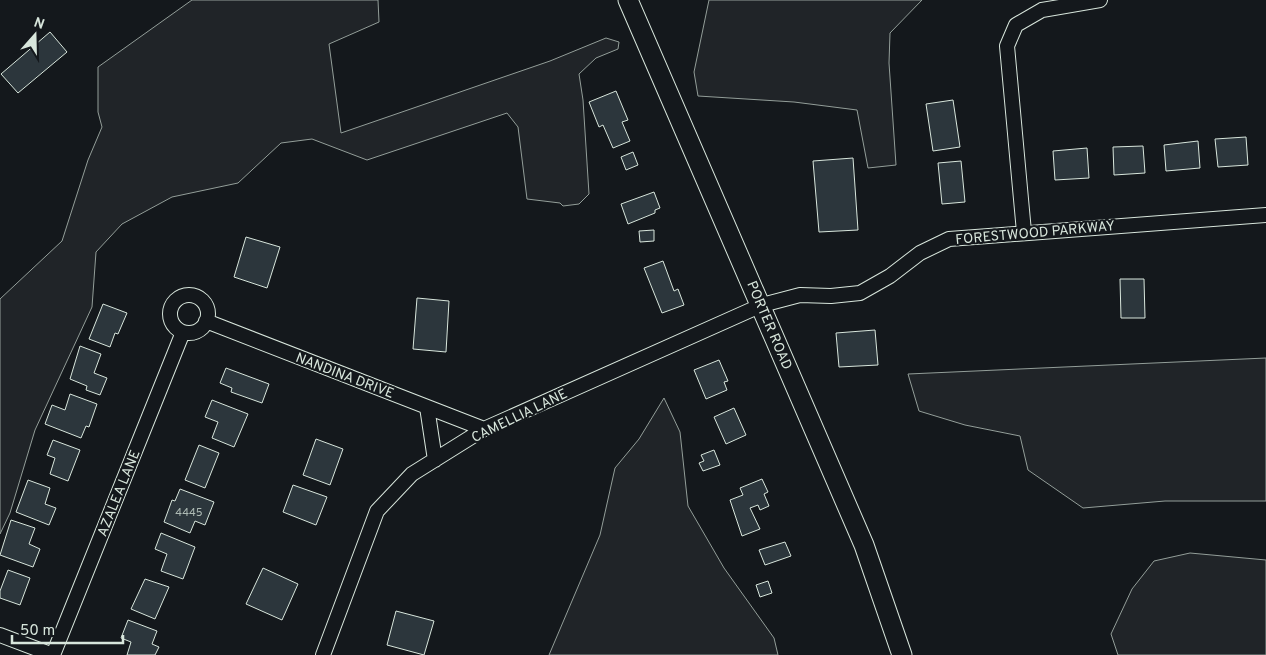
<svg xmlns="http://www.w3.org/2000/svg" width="1266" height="655" viewBox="0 0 1266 655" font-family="Overpass,sans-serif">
<rect width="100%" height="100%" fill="#14181c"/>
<path fill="#202428" stroke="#939e99" d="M192,0h186l1,22 -50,22 12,89 209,-72 56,-23 13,4 -1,7 -22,9 -17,16 4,26 6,94 -10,10 -16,2 -3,-3 -33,-4 -9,-72 -11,-14 -140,47 -55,-21 -31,4 -43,40 -66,14 -50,27 -26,28 -4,55 -57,123 -25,83 -10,21v-235l62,-58 26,-81 14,-33 -4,-15v-45z
M709,0h213l-32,33 -1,30 7,102 -28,3 -11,-58 -63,-8 -96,-6 -4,-24z
M1266,358v143h-101l-82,7 -55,-38 -8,-34 -55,-11 -46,-14 -11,-37z
M664,398l16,34 8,74 36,62 50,70 4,17h-229l51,-120 15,-67 24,-29z
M1190,553l76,7v95h-148l-7,-21 21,-45 22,-28z"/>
<path fill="#2c363c" stroke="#d8e6dc" d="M50,32l17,20 -49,41 -17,-19z
M616,91l12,29 -6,2 8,19 -17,7 -10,-23 -4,2 -10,-25z
M953,100l7,47 -27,4 -7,-47z
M1246,137l2,28 -30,2 -3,-28z
M1198,141l2,27 -34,3 -2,-26z
M1143,146l2,27 -31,2 -1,-28z
M1087,148l2,30 -34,2 -2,-29z
M633,152l5,13 -12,5 -5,-13z
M853,158l5,72 -39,2 -6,-71z
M961,161l4,41 -23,2 -4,-41z
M654,192l6,16 -5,2v3l-27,11 -7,-20z
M654,230v11l-14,1 -1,-11z
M246,237l34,10 -13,41 -33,-11z
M663,261l11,30 4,-2 6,16 -22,8 -18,-45z
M1120,279h24l1,39h-24z
M417,298l32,3 -3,51 -33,-3z
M103,304l24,9 -9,21 -3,-1 -5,14 -21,-8z
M875,330l3,35 -39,2 -3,-34z
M80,346l21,8 -7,19 13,5 -7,17 -14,-5 1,-4 -17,-7z
M719,360l9,21 -4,1 3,8 -21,9 -12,-29z
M226,368l43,16 -7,19 -31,-11 1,-4 -12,-5z
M70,394l27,10 -8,23 -3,-1 -5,12 -36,-14 7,-19 13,5z
M212,400l36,14 -14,33 -22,-9 6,-16 -13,-5z
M734,408l12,27 -20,9 -12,-27z
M316,439l27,10 -13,36 -27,-10z
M53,440l27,10 -12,31 -18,-7 5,-16 -8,-3z
M199,445l20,8 -14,35 -20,-8z
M714,450l6,15 -17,6 -4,-8 5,-2 -3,-6z
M762,479l6,13 -4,2 5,12 -9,4 -2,-5 -8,3 10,21 -18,7 -12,-36 13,-5 -3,-7z
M28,480l22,8 -5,16 11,4 -7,17 -33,-13z
M293,485l34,12 -11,28 -33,-13z
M180,489l34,13 -9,23 -10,-4 -5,12 -26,-11 8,-22 3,1z
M11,520l24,8 -6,16 11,5 -7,18 -33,-12z
M161,533l34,14 -12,32 -22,-8 6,-17 -12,-5z
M785,542l6,14 -26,9 -6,-15z
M263,568l35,16 -16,36 -36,-16z
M8,570l22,8 -10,27 -20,-7v-7z
M145,579l24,8 -14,32 -24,-10z
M768,581l4,12 -12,4 -4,-12z
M396,611l38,10 -10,34 -37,-10z
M128,620l29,11 -5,13 7,3 -4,8h-28l4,-13 -10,-4z"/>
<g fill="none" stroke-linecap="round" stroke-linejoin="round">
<defs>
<path id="street" d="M1024,232l-17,-186 9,-21 26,-15 58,-10
M170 314a19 19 0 1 1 38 0a19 19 0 1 1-38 0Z
M206,321l278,108
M427,407l8,53
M0,635l53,20
M53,655l130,-323
M323,655l54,-144 35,-37 72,-45 278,-124 38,-10 31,1 29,-3 30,-17 30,-23 29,-14 317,-24"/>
<path id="secondary" d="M628,0l236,545 38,110"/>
</defs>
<use href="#street" stroke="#d8e6dc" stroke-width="16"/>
<use href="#secondary" stroke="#d8e6dc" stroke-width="21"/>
<use href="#street" stroke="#14181c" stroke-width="14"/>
<use href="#secondary" stroke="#14181c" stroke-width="19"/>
</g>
<g text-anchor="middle" stroke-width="4" stroke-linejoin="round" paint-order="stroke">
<g font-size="11" fill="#adbab4">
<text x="189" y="516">4445</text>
</g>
<g font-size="14" fill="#d8e6dc" stroke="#14181c">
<text transform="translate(1035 232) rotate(-5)" y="5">FORESTWOOD PARKWAY</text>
<text transform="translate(770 325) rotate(67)" y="5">PORTER ROAD</text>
<text transform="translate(345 375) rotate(21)" y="5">NANDINA DRIVE</text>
<text transform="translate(519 415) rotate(-26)" y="5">CAMELLIA LANE</text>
<text transform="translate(118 493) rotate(-68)" y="5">AZALEA LANE</text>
</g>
</g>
<g transform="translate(35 35) rotate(20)" stroke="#14181c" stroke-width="4" paint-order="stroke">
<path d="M0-4L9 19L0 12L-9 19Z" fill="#d8e6dc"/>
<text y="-8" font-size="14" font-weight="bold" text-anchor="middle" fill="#d8e6dc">N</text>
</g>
<path d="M12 635v8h111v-8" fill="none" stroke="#d8e6dc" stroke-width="2.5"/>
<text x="20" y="635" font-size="15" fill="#d8e6dc" stroke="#14181c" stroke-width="4" paint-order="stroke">50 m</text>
</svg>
